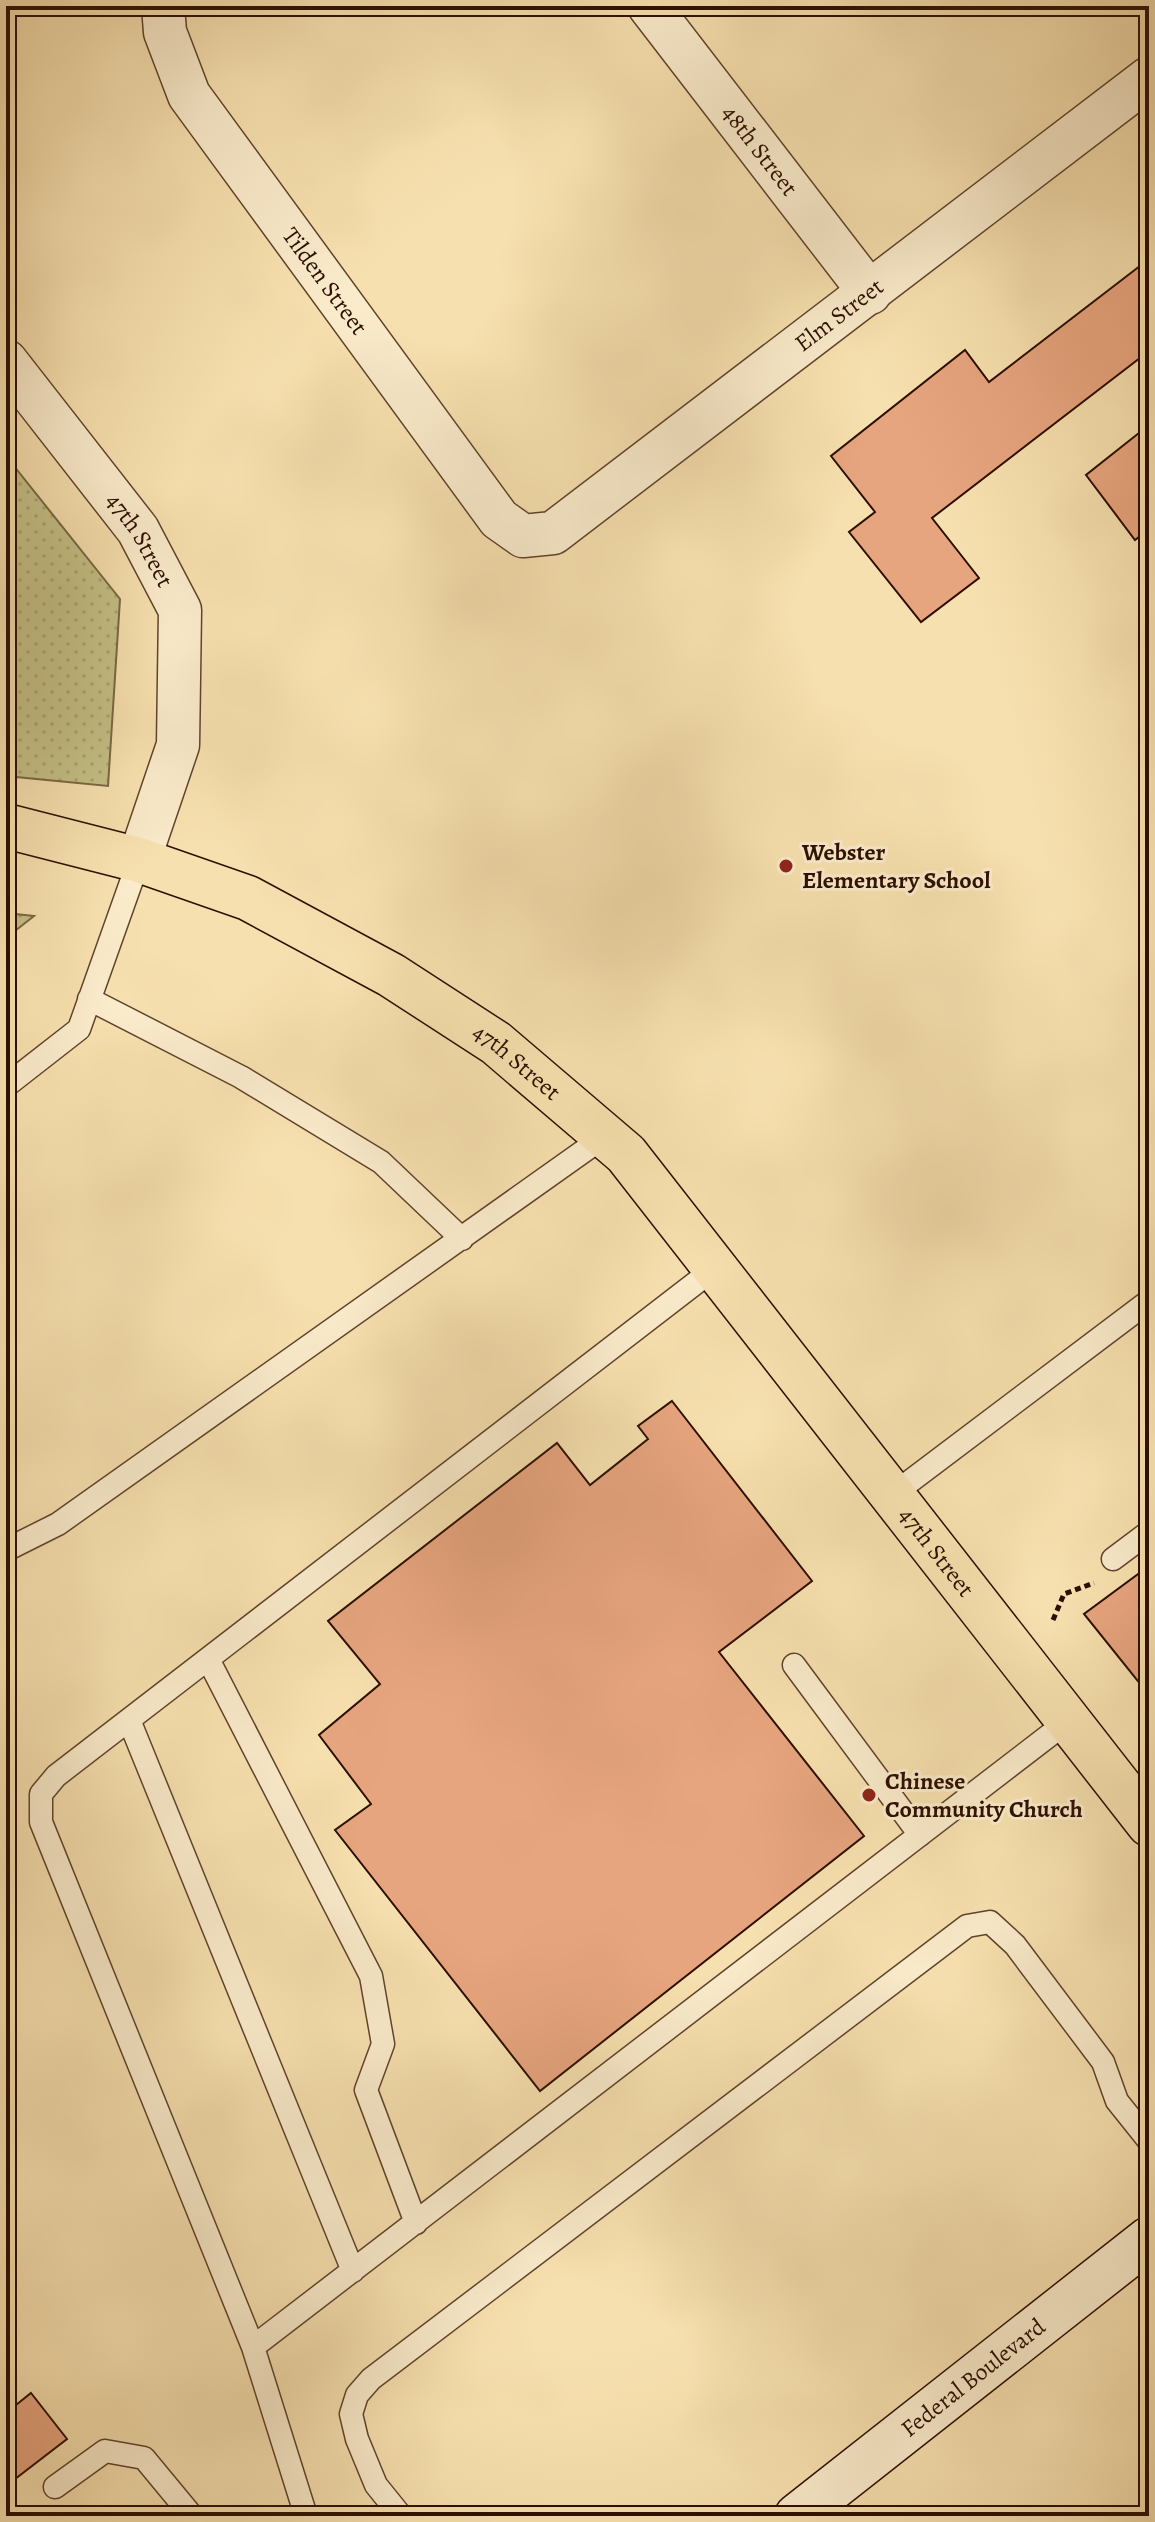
<svg xmlns="http://www.w3.org/2000/svg" width="1155" height="2522" viewBox="0 0 1155 2522" font-family="Alegreya,serif">
<defs>
<pattern id="grass-dots" width="8" height="8" patternUnits="userSpaceOnUse" patternTransform="scale(2)"><rect width="8" height="8" fill="#c4c086"/><path d="M2 2h.1M6 6h.1" fill="none" stroke="#a9a472" stroke-width="1.8" stroke-linecap="round"/></pattern>
</defs>
<rect width="100%" height="100%" fill="#f7e0af"/>
<filter id="stains"><feTurbulence type="fractalNoise" baseFrequency=".0025" numOctaves="4"/><feColorMatrix values="0 0 0 0 .2 0 0 0 0 .09 0 0 0 0 .02 0 0 0 .5 -.17"/></filter>
<radialGradient id="worn" r=".72"><stop offset=".6" stop-color="#630" stop-opacity="0"/><stop offset="1" stop-color="#630" stop-opacity=".3"/></radialGradient>
<path fill="url(#grass-dots)" stroke="#786843" stroke-width="2" d="M6,456l114,143 -12,187 -102,-10z
M6,913l28,3 -28,22z"/>
<path fill="#e7a57f" stroke="#2d0f00" stroke-width="2" d="M1149,259v92l-217,167 47,60 -58,44 -72,-90 26,-20 -44,-56 134,-106 24,32z
M1149,425v104l-14,11 -49,-65z
M672,1401l140,180 -93,71 145,184 -324,255 -205,-261 36,-26 -52,-69 61,-51 -52,-63 229,-178 33,42 58,-46 -10,-13z
M1149,1566v129l-65,-81z
M6,2307l8,11 -8,6z
M31,2393l36,46 -61,47v-73z"/>
<g fill="none" stroke-linecap="round" stroke-linejoin="round">
<defs>
<path id="service" d="M89,999l152,78 140,85 81,77
M6,1086l73,-57 60,-169
M892,1495l257,-194
M6,1546l6,1 46,-23 547,-388
M1113,1559l36,-27
M208,1659l163,317 12,68 -17,46 50,133
M794,1665l126,170
M129,1720l224,551
M253,2347l-212,-525v-28l15,-18 659,-508
M55,2487l50,-36 39,7 48,58
M306,2516l-53,-169 815,-626
M401,2516l-25,-31 -19,-46 -6,-25 6,-19 14,-16 596,-453 23,-4 25,23 88,117 14,39 32,40"/>
<g id="minor">
<path id="s1" d="M163,6l2,26 24,63 310,424 24,17 30,-3 596,-455"/>
<path id="s2" d="M649,6l221,287"/>
<path id="s3" d="M6,361l132,169 42,80 -2,135 -39,115"/>
</g>
<g id="secondary">
<path id="s4" d="M797,2516l352,-277"/>
</g>
<g id="primary">
<path id="s5" d="M6,826l133,34 109,38 143,77 105,68 130,111 523,670"/>
</g>
</defs>
<use href="#service" stroke="#60432c" stroke-width="25"/>
<use href="#minor" stroke="#60432c" stroke-width="45"/>
<use href="#secondary" stroke="#2d0f00" stroke-width="47"/>
<use href="#primary" stroke="#2d0f00" stroke-width="47"/>
<path stroke="#2d0f00" stroke-width="5" stroke-dasharray="6 4" stroke-linecap="butt" d="M1053,1620l11,-26 30,-11"/>
<use href="#service" stroke="#faebcb" stroke-width="22"/>
<use href="#minor" stroke="#faebcb" stroke-width="42"/>
<use href="#secondary" stroke="#faebcb" stroke-width="44"/>
<use href="#primary" stroke="#f7e0af" stroke-width="44"/>
</g>
<g fill="#8f2418" stroke="#faebcb" stroke-width="3">
<circle cx="786" cy="866" r="8"/>
<circle cx="869" cy="1795" r="8"/>
</g>
<g text-anchor="middle" stroke-width="6" stroke-linejoin="round" paint-order="stroke">
<g font-size="24" fill="#2d0f00" stroke="#faebcb">
<text dy="8" stroke="none"><textPath href="#s2" startOffset="182">48th Street</textPath></text>
<text dy="8" stroke="none"><textPath href="#s1" startOffset="324">Tilden Street</textPath></text>
<text dy="8" stroke="none"><textPath href="#s1" startOffset="1038">Elm Street</textPath></text>
<text dy="8" stroke="none"><textPath href="#s3" startOffset="224">47th Street</textPath></text>
<text dy="8" stroke="none"><textPath href="#s5" startOffset="568">47th Street</textPath></text>
<text dy="8" stroke="none"><textPath href="#s5" startOffset="1216">47th Street</textPath></text>
<text dy="8" stroke="none"><textPath href="#s4" startOffset="224">Federal Boulevard</textPath></text>
</g>
<g font-size="24" font-weight="bold" fill="#2d0f00" stroke="#faebcb" text-anchor="start">
<text x="802" y="860">Webster<tspan x="802" dy="28">Elementary School</tspan></text>
<text x="885" y="1789">Chinese<tspan x="885" dy="28">Community Church</tspan></text>
</g>
</g>
<rect width="1155" height="2522" fill="none" stroke="#f7e0af" stroke-width="32"/>
<rect x="8" y="8" width="1139" height="2506" fill="none" stroke="#2d0f00" stroke-width="4"/>
<rect x="16" y="16" width="1123" height="2490" fill="none" stroke="#2d0f00" stroke-width="2"/>
<rect width="100%" height="100%" filter="url(#stains)"/>
<rect width="100%" height="100%" fill="url(#worn)"/>
</svg>
